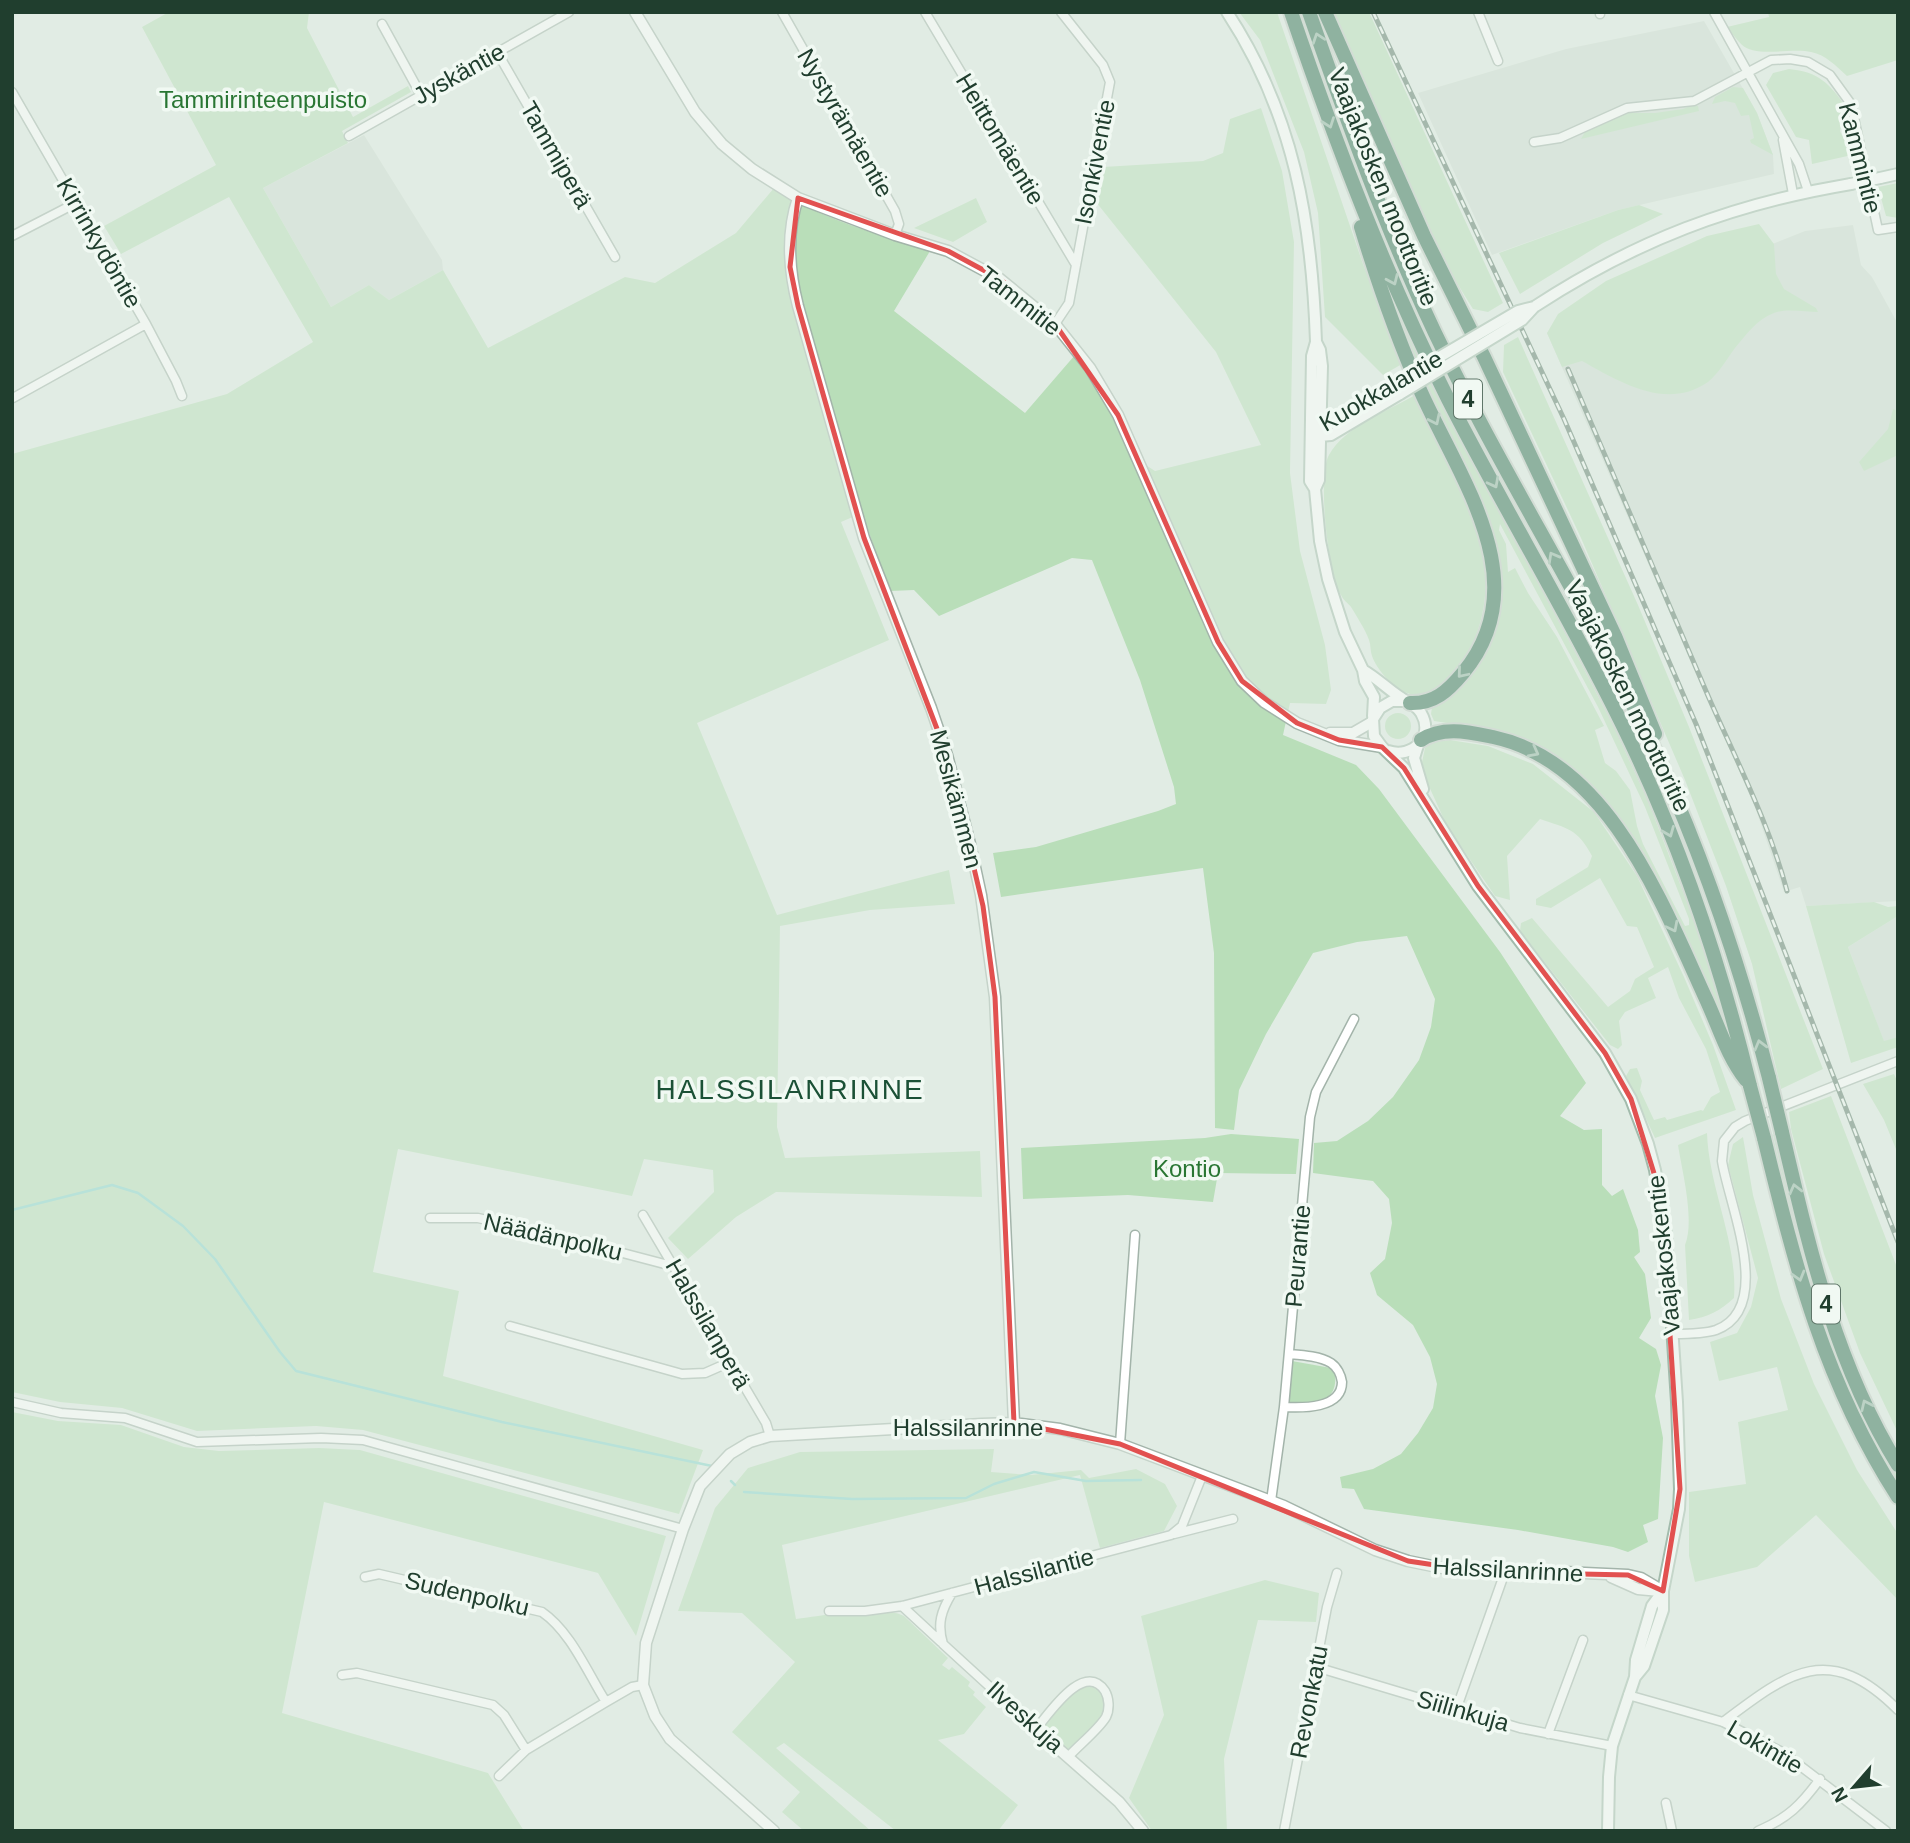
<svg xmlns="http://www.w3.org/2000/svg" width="1910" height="1843" viewBox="0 0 1910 1843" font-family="Arial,sans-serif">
<rect width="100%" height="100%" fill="#e1ece4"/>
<path fill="#cfdcd3" d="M1704,21l53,92 16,42 1,19 -156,36 -126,45 -74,-162 148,-44z
M364,135l78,125 1,10 -54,30 -20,-15 -38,22 -68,-119z
M1853,225l8,40 11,12 26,47v577l-92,5 -6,-19 -16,5 -29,-85 -208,-474 258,-102z
M1898,916v121l-14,5 -36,-95z"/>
<path fill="#b9deb9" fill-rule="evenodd" d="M169,12h140l-2,16 46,89 55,-31 3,6 -69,39 6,12 -85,45 68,119 38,-22 20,15 54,-30 45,78 137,-71 30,6 81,-50 38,-45c46,31 104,46 156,63l-36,60 131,102 50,-58 24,33 30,66 26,17 106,-26 -45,-93 -120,-150 7,-35 100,-6 20,-8 7,-34 31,-11 21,63 12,71 -4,231 10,78 25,94 6,45 -5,14 -36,-1 -7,32 73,30 23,24 121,163 86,131 -26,33 24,14 18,-1v56l10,11 11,-7 15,41 2,22 -6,5 11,17 6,44 -12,20 17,11 5,16 -6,31 8,42 -5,81 -15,6 5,17 -20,10 -15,-5 -95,-17 -154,-21 -10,-20 -12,-1 -2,-11 33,-8 28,-15 17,-21 15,-25 4,-24 -7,-27 -17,-32 -36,-30 -7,-22 15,-14 7,-36 -3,-24 -16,-18 -60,-8 1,-30 23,-2 31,-20 25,-24 26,-37 12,-33 4,-28 -28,-63 -50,6 -44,11 -47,81 -27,56 -5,40 -19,-2 -1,-175 -11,-85 -202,29 -8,-44 43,-6 122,-36 18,-7 -2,-17 -34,-107 -48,-120 -20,-2 -133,58 -25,-26 -24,1 -28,-78 -21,9 48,118 -192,83 80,192 172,-45 6,34 -85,6 -90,16 -3,201 8,31 195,-7 2,46 -206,-5 -40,25 -48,42 -20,-21 46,-46 -1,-22 -69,-11 -12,37 -234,-47 -25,123 86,19 -16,85 260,74 -24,64 -316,-84 -47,-4 -119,5 -75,-23 -62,-6 -48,-10v-938l215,-60 86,-52 -84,-145 -108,57 -17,-28 112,-61 -74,-138z
M1239,12h38l86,252 39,100 -19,11 -58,-58 -7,-104 -14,-61 -44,-112z
M1333,12h36l134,291 -15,9 -15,-3c-59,-92 -97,-196 -140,-297z
M1768,12h130v48l-51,16c-11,-10 -21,-21 -36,-24 -21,-5 -55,7 -70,-8 -5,-5 -10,-12 -14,-17l42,-10z
M1789,69c30,3 40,14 57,38l-6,24 12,24 -40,9 -3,-24 -13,-3 -30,-52 7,-12z
M1733,87l10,1 14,25 16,42 -22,-12 -1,-3 4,-2 -5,-23 -8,1 -6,-13 -10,-2 -13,3 3,-7z
M1693,105l5,1 1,5 -118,28 4,-7 43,-19h27l28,-4z
M1898,183v35l-12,-2 -8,-29z
M976,198l11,24 -34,20 -39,-14z
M1639,205l24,9 -60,29 -83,51 -21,-41 119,-43z
M1759,224l15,20 2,30 8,15 32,19 2,4c-13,0 -32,-4 -44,1 -17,6 -28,22 -39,35 -8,11 -17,26 -27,34 -42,29 -88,0 -126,-21l-20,6 -15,-34 11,-19 48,-33 101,-45z
M1388,288l46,100 140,262 40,77 34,74 39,101 25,72 24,80c-14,-30 -24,-62 -38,-93 -33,-74 -80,-166 -151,-209 -27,-16 -81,-26 -113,-31l-3,-7 1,-7 34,-30 33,-78v-32l-93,-226zM1500,524l98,183 47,100 44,112v6l-4,1 -42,-82 -6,-18 -7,-36 -14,-19 -11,-8 -10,-33 9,-4 -47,-89 -29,-44 -13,-25 -7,4 -2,-28 -7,-14z
M1518,337l120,268 51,122 134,342 -42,20 -29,-125 -26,-78 -41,-106 -104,-242 -78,-166 1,-27z
M1415,395c40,80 98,162 56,253 -5,9 -13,18 -19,26 -10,13 -28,25 -45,19 -14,-5 -30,-23 -35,-37 -2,-5 -1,-11 -3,-16 -4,-11 -12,-23 -18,-33 -3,-4 -8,-7 -10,-12 -13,-20 -24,-120 -12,-140 16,-29 59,-44 86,-60z
M1893,409l5,2v44l-34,16 -5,-9 29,-33z
M1385 726a13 13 0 1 1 26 0a13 13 0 1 1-26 0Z
M1450,740l38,6 45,18 61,48 43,64 47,101 29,68 23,65 -81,28 -29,-62 4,-7 7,-1 5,13 -2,9 14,30 11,-3 2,3 34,-10 2,1 8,-14 9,-5 -14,-43 -27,-51 -11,-31 -20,11 8,20 -31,14 -6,9 3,24 -4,4 -8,-4 -90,-114 1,-8 11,-5 76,89 22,-16 5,-12 19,-12 -17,-40 -10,-1 -27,-48 -49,30 -15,-3v-6l52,-32 4,-11c-15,-28 -24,-27 -52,-37l-33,37 3,44 -15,-4 -48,-70 -20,-44 -5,-20 3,-14 9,-6z
M1874,902l14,5 10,-1v10l-50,31 36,94 14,-4v10l-47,16 -45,-157z
M1894,1074l4,9v71l-14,-34 -21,-36z
M1831,1096l67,174v163l-38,-80 -36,-99 -33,-125 -2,-17z
M1707,1133c2,56 31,109 27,165 -14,13 -26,19 -45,22l-4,-75c10,-25 -3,-74 -7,-100z
M1231,1134l68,5 -3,35 -78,-1 -5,29 -85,-7 -105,4 -2,-51 184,-10z
M1776,1134c14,61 27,123 47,183 18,56 45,109 75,160v7c-70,-111 -96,-223 -125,-349z
M1743,1137l10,58 28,104 33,85 43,86 41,64v66l-82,-85 -59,52 -62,15 -6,-26v-64l57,-8 -8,-62 50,-12 -11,-43 -58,14 -9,-39 27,-9 14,-26 7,-29 -30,-113 5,-21z
M1292,1361l39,7c4,5 5,9 4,15 -2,23 -31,21 -47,19z
M12,1412l46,9 63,4 63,22 35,4 100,-3 41,2 306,86 -30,100 -38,-63 -274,-71 -42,211 206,60 36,58h-512z
M994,1449l-3,23 39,3 51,-5 8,8 47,-9 29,15 12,22 -13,25 -64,17 -20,-73 -298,70 14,74c26,-3 85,-15 108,-3l44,42 -6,7 7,5 3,-3 18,15 -2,4 7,6 -2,3 13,12 -22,27 -26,6 80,65 -20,26h-102l-112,-88 -8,5 95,83h-67l-22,-19 18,-20 -68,-60 63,-70 -53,-49 -64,-2 37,-103 33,-40 52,-16z
M1265,1580l54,13 -3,29 -58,-2 -34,139 3,72h-75l-23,-33 35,-83 -23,-99z
M1086,1681l18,8 2,28 -37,39 -33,-27 31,-36z"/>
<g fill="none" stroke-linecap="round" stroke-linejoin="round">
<path stroke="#86d4cc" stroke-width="2.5" d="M12,1210l100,-25 26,8 45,33 32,33 65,93 16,19 206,51 210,44
M731,1481l4,4
M744,1492l108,7 114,-1 28,-14 40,-12 52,9 55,-1"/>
<defs>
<path id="minor" d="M782,12l113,199 4,13 -4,11
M925,12l151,253
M1478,12l20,49
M1600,12v2
M1714,12l85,152 9,27
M382,24l39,71
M497,52l118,205
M12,92l134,232 30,57 6,15
M349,136l220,-124
M1783,140l10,54
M1534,142l26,-4 67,-30 67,-7 77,-41 19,-1 18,3 22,13 21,29 27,126 20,-3
M12,236l64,-33
M1055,324l14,-21 41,-221 -7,-17 -42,-53
M13,398l133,-74
M643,1215l123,208 4,13
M430,1218h48l76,17 122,32
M510,1326l172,48 23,-1 25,-11
M1673,1334c14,0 31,0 43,-4 59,-22 13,-125 6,-169l2,-20 11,-14 10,-6 153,-60
M12,1402l49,11 64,5 72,24 124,-4 42,2 320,89
M1284,1407c18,1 58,2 58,-25 -1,-7 -5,-15 -11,-19 -11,-7 -29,-8 -42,-9
M1120,1444l15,-209
M1271,1501l13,-94 26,-290 6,-25 38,-73
M1174,1534l59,-15
M365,1577l14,-3 163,38c29,20 45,60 64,90
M952,1593c-11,18 -15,31 -9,51l93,85c13,-15 48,-69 69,-38 4,7 5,18 1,26 -7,12 -27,28 -37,39
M902,1606l39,36
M829,1611h36l37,-5 269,-71 11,-9 20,-50
M1316,1667l204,61 92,18
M342,1675l15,-2 136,32 11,10 22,35
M1628,1695l95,27 59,30 104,79
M1456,1710l49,-138
M1723,1722c66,-50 106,-81 175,-12
M1548,1734l35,-94
M499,1776l27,-26 80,-48 26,-15 11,-2
M1666,1803l6,28
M1284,1831l43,-224 10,-34
M1758,1831c30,-13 43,-26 62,-52"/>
<path id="tertiary" d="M635,12l60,100 27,32 30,25 46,29 97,37 53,16 52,28 55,45 35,44 28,47 100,227 24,39 22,21 33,21 42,17 43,7
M798,198c-12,35 -9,73 0,108l66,232 67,170 16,47 23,89 11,51 14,102 19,426
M1330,733h23l19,-11
M1611,1577l27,12 22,2
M1036,1729l83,73 24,29
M774,1831l-104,-92 -15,-23 -12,-31 3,-42 37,-114 17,-43 30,-32 20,-12 20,-6 212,-12 32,-1 46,6 60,15 164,62 91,44 33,11 44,9 30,2h81l65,3 13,3 22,13"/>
<path id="secondary" d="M1227,12c67,102 85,210 89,330l4,8 2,16 -3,114 -4,9
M1880,178l18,-4
M1534,307c101,-66 197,-103 317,-123
M1316,342l-4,14 -2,125 5,8 5,52 8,38 17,53 18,38 2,11 9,16 -1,19
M1316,428l4,-3h6l69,-42
M1316,434l4,2 11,-1 69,-41
M1363,670c16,9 28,23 45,32 6,3 10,6 13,11 14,24 -9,46 -33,38
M1406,701h-14l-12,7 -7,11 1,17 8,11 22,21 74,118 127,167 26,46 17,45 7,26 11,64 11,168 3,87 -1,20 -16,82v19l-19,56 -9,11
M1418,745l-4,13 9,31
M1608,1831l1,-54 3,-31 23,-69 1,-17 16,-54 11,-15"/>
<path id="motorway" d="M1291,12c45,132 94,262 157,387 56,110 121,216 175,327 56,114 97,236 127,360
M1309,12c38,109 77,217 126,321 64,134 144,259 208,393 54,113 95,231 126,352
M1325,12l99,224 60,121 131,279 40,98
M1361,227c17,56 36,111 60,165 39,87 117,191 42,281 -15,18 -29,31 -53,30
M1421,740c22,-14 47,-8 72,-3 116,25 169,166 213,262 13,28 21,57 40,81
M1782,1132c27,115 53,232 116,333
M1764,1138c32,131 60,244 134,359"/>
</defs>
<use href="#minor" stroke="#a3b4aa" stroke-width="11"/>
<use href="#tertiary" stroke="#a3b4aa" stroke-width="13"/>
<use href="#secondary" stroke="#a2bbac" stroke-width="14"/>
<use href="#motorway" stroke="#c1c9c4" stroke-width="18"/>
<use href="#minor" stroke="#fff" stroke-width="8"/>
<use href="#tertiary" stroke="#fff" stroke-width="10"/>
<use href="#secondary" stroke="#fff" stroke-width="10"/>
<use href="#motorway" stroke="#2b6b4e" stroke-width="14"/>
<defs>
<path id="rail" d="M1373,12l191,407 132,305 202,518
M1568,369c47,109 94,219 141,329 28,64 60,125 78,193"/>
</defs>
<use href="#rail" stroke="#5b7969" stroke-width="5"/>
<use href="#rail" stroke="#f1f9f3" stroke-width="2.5" stroke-dasharray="8" stroke-linecap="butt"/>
<defs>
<path id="secondary-bridge" d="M1851,184l29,-6
M1395,383l123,-72 16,-4
M1400,394l122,-74 12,-13"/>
<path id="motorway-bridge" d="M1769,1078l13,54
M1750,1086l14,52"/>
</defs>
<use href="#secondary-bridge" stroke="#a2bbac" stroke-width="14" stroke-linecap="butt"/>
<use href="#motorway-bridge" stroke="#c1c9c4" stroke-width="18" stroke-linecap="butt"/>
<use href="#secondary-bridge" stroke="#fff" stroke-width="10"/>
<use href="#motorway-bridge" stroke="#2b6b4e" stroke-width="14"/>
</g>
<defs><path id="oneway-chevron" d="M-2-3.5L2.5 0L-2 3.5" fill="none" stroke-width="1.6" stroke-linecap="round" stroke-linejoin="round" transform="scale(1.75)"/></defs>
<g stroke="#8eb2a0">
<use href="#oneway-chevron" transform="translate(1318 38) rotate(-109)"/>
<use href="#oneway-chevron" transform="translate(1329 123) rotate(70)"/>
<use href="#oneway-chevron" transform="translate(1393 280) rotate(66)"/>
<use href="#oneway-chevron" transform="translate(1435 420) rotate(64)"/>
<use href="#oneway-chevron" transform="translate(1494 483) rotate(62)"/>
<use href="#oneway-chevron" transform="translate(1553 557) rotate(-119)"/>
<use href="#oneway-chevron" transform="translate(1462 673) rotate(130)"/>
<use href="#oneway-chevron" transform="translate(1534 752) rotate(28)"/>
<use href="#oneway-chevron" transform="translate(1669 832) rotate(68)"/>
<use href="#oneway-chevron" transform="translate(1673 927) rotate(63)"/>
<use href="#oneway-chevron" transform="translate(1760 1045) rotate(-105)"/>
<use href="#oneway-chevron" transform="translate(1795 1189) rotate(-104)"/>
<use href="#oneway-chevron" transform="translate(1799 1276) rotate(74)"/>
<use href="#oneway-chevron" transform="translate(1866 1405) rotate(-115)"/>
</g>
<path d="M0 0H1910V1843H0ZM798,198l150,53 52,28 55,45 63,91 100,227 24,39 55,42 42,17 43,7 22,21 74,118 127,167 26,46 30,97 19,293 -17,102 -35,-16 -146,-3 -74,-11 -288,-117 -106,-21 -19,-426 -12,-91 -36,-151 -83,-217 -66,-232 -8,-39z" fill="#e1ece4" fill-opacity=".55" fill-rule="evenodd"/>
<path fill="none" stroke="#e25150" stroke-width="5" stroke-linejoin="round" d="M798,198l150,53 52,28 55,45 63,91 100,227 24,39 55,42 42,17 43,7 22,21 74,118 127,167 26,46 30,97 19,293 -17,102 -35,-16 -146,-3 -74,-11 -288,-117 -106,-21 -19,-426 -12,-91 -36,-151 -83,-217 -66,-232 -8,-39z"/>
<g text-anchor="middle" stroke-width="7" stroke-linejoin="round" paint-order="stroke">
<g fill="#f1f9f3" stroke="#5f7669" stroke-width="2">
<rect x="1454" y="379.5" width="28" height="39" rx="5"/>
<rect x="1812" y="1284.5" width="28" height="39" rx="5"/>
</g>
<g font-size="23" font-weight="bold" fill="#203e2e">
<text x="1468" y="407">4</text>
<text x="1826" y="1312">4</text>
</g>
<g font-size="24" fill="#203e2e" stroke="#f1f9f3">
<text transform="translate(459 74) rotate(-29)" y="8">Jyskäntie</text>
<text transform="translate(845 123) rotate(60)" y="8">Nystyrämäentie</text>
<text transform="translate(1000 139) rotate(59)" y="8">Heittomäentie</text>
<text transform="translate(556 155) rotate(60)" y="8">Tammiperä</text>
<text transform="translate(1860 158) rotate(76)" y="8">Kammintie</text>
<text transform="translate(1095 162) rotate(-79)" y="8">Isonkiventie</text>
<text transform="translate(1383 187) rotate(68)" y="8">Vaajakosken moottoritie</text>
<text transform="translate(99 243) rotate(60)" y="8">Kirrinkydöntie</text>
<text transform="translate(1020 301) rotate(38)" y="8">Tammitie</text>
<text transform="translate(1381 391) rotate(-30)" y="8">Kuokkalantie</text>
<text transform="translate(1628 696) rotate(64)" y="8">Vaajakosken moottoritie</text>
<text transform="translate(956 799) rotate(75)" y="8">Mesikämmen</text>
<text transform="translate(553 1237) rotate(13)" y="8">Näädänpolku</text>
<text transform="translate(1664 1255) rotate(-96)" y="8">Vaajakoskentie</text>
<text transform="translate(1298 1256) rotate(-85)" y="8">Peurantie</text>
<text transform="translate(708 1324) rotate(60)" y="8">Halssilanperä</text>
<text x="968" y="1436">Halssilanrinne</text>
<text transform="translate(1508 1570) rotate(3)" y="8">Halssilanrinne</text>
<text transform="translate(1034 1572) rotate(-15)" y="8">Halssilantie</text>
<text transform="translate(467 1594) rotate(13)" y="8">Sudenpolku</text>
<text transform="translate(1309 1702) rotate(-79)" y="8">Revonkatu</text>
<text transform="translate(1463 1711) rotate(16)" y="8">Siilinkuja</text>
<text transform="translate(1025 1717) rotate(42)" y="8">Ilveskuja</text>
<text transform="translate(1765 1747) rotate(30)" y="8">Lokintie</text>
</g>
<g font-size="24" fill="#297633" stroke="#f1f9f3">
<text x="263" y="108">Tammirinteenpuisto</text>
<text x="1187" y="1177">Kontio</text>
</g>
<g font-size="28" letter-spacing="2" fill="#1b5136" stroke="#f1f9f3">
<text x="790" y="1099">HALSSILANRINNE</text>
</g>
</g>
<rect width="1910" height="1843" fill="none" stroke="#203e2e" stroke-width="28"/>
<g transform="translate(1854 1787) rotate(242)" stroke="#f1f9f3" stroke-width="5" paint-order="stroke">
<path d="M0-5L12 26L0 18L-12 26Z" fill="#203e2e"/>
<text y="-10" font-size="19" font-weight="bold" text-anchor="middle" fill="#203e2e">N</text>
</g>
</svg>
